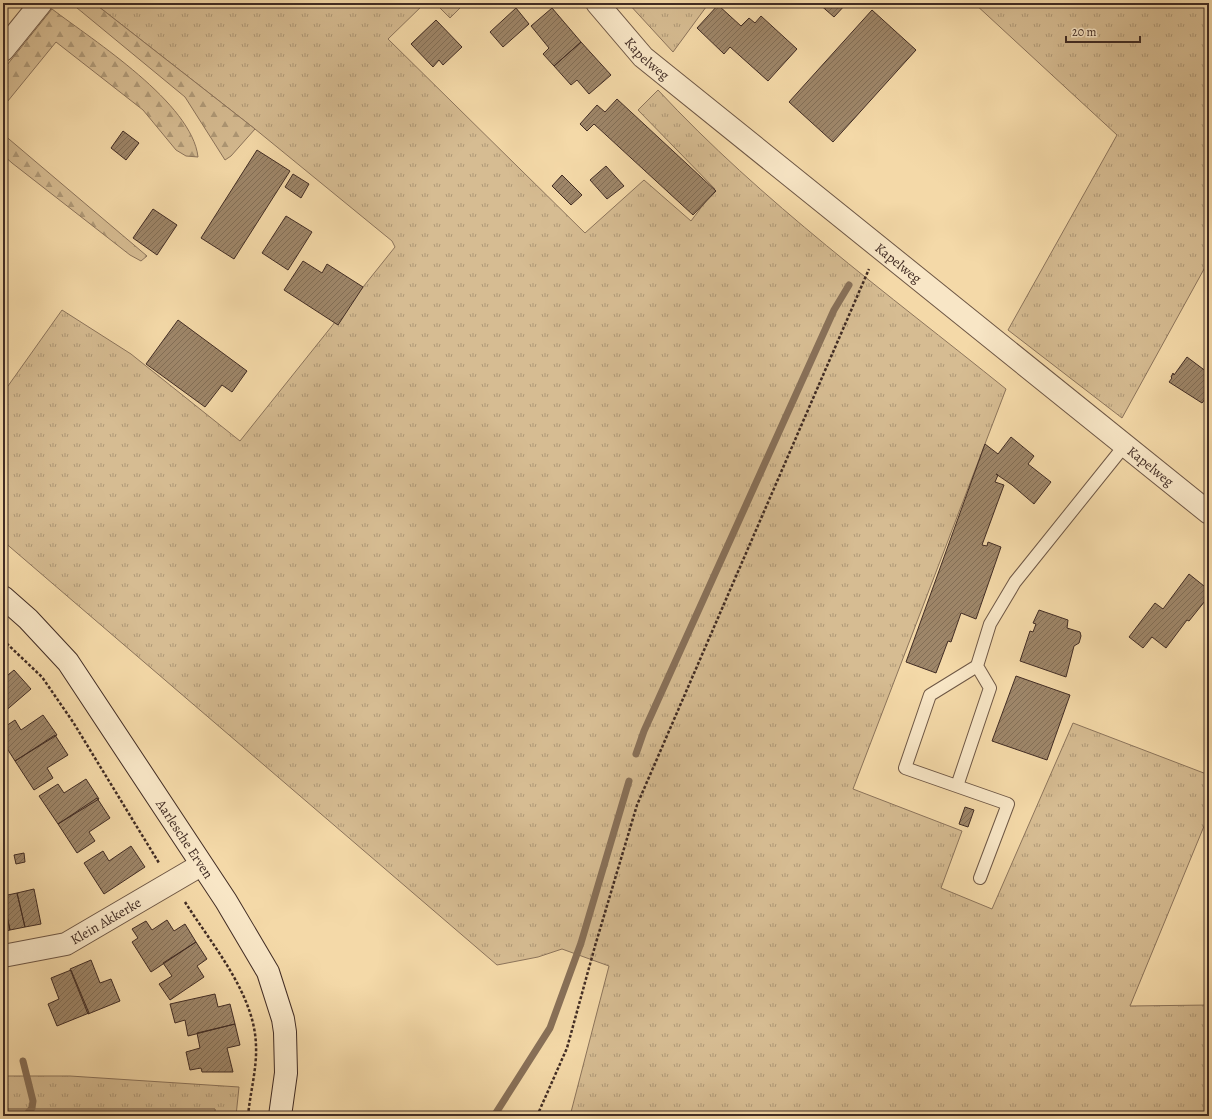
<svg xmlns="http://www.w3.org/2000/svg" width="1212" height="1119" viewBox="0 0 1212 1119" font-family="Alegreya,serif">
<defs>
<pattern id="grass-tufts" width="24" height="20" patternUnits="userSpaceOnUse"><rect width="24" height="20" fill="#d6bc92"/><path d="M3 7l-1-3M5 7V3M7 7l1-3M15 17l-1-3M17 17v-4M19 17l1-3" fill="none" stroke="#af9977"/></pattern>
<pattern id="forest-firs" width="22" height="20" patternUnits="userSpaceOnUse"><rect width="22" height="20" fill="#d6bc92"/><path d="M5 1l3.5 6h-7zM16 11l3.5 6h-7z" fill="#af9977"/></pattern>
<pattern id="water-waves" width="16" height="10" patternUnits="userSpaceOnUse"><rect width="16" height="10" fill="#b79e7b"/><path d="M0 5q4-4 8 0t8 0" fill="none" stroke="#968165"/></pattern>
<pattern id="building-hatch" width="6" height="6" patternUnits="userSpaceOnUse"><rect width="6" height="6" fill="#9e8669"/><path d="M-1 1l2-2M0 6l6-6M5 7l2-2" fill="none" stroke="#826e56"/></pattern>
</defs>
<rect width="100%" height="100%" fill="#f4d9a8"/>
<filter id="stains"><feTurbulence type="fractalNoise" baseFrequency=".005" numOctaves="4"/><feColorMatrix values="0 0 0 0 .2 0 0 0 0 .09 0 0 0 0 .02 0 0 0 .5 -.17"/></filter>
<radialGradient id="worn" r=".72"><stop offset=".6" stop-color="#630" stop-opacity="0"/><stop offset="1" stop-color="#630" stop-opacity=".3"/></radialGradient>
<path fill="url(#grass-tufts)" stroke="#8c745b" d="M94,3h331l-37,36 197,194 59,-53 47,41 24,-32 -77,-79 20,-20c104,112 229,203 348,299l-153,400 109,42 -21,57 51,21 81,-186 136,52v39l-79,192 79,-1v111h-639l39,-150 -47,-17 -24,8 -41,8 -494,-424v-148l59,-83 69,44 109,87 155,-194 -3,-6 -137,-112z
M435,3h30l-15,15z
M628,3h81l-36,49z
M974,3h235v257l-87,158 -114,-88 109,-195z
M3,1076h67l169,11 -3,29h-30h9v-7h-212z"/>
<path fill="url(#forest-firs)" stroke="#8c745b" d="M71,3h23l161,126 -24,27 -6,4 -40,-63z
M52,9c42,32 140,94 146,148l-12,-1 -10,-6 -33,-40 -87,-68 -53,65v-37z
M3,134l144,122 -6,5 -11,-6 -118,-92 -9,-8z"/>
<path fill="url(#water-waves)" stroke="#887058" d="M3,1109h212v7h-212z"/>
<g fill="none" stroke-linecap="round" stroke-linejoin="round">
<path stroke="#7c6550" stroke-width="1" d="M3,1113h206l2,3"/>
<path stroke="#887058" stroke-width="7" d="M636,754l8,-23 190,-421 15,-25
M23,1061l10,40 -1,7 -7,8
M494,1116l56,-88 31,-85 48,-162"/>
</g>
<path fill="url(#building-hatch)" stroke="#412c24" d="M818,3h29l-13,14z
M718,5l23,21 8,-8 6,5 6,-7 36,33 -29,32 -38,-34 -6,7 -27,-26z
M516,8l13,16 -26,23 -13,-15z
M552,8l29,34 -27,24 -11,-12 6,-6 -18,-22z
M872,10l44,40 -83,92 -44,-40z
M436,20l26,27 -19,18 -4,-5 -6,7 -22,-23z
M581,42l30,33 -22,19 -12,-14 -6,5 -17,-19z
M617,99l99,92 -23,24 -99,-91 -7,7 -7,-7 17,-19 8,7z
M123,131l16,12 -13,17 -15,-12z
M257,150l33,21 -56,88 -33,-21z
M606,166l18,20 -17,13 -17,-19z
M293,174l16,10 -8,14 -16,-11z
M562,175l20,20 -11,10 -19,-19z
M153,209l24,16 -20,30 -24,-17z
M286,216l26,16 -24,38 -26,-17z
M303,261l19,12 5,-9 36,23 -25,38 -54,-35z
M178,320l69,51 -15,21 -10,-7 -17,22 -59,-43z
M1187,357l20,15 2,-3v25l-7,9 -33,-21 3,-4 -1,-1 2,-4 1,2z
M1011,437l23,19 -6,8 23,18 -17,22 -22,-19 -16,-11 2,1 -3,7 9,3 -22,60 5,1 1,-4 13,5 -25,72 -15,-6 -10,29 -3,-1 -12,32 -30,-11 79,-218 13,10z
M1189,574l20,16v6l-20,25 -2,-1 -21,28 -14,-11 -9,11 -14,-11 26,-34 8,6z
M1039,610l29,10 -1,8 13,4 1,4 -2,7 -5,3 -8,31 -46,-16 10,-30 3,1 3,-8 -3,-1z
M14,670l17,19 -28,24v-34z
M1016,676l54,19 -23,65 -55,-19z
M43,715l14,20 -42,26 -12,-19v-14l12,-8 6,10z
M55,735l13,20 -21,13 6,10 -19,12 -19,-29z
M86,779l13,20 -41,25 -19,-28 19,-12 6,9z
M97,798l13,20 -21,14 6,9 -18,12 -19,-29z
M965,807l9,3 -6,17 -9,-3z
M131,846l14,21 -41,27 -20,-31 19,-12 6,10z
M24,853l1,9 -9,2 -2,-9z
M3,864h2l2,8 -4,1z
M34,889l7,35 -16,3 -8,-34z
M17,893l8,34 -15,3 -7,-34z
M3,899l7,31 -7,2z
M167,920l7,11 11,-7 11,18 -45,30 -19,-30 6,-4 -6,-9 14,-8 6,9z
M196,942l11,17 -10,7 7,11 -34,23 -11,-16 13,-8 -9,-13z
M91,960l9,23 11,-4 9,22 -32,13 -18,-45z
M71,970l18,43 -32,13 -9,-22 11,-5 -8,-21z
M215,994l3,13 12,-3 5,20 -47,12 -3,-16 -10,3 -5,-19z
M235,1024l5,21 -13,3 6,24h-31l-1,-4 -11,2 -4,-18 14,-4 -3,-15z"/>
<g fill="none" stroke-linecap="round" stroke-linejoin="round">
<defs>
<path id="lane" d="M957,786l33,-98 -13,-22
M980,878l28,-74 -103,-36 25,-73 47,-29 13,-42 25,-42 110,-137"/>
<g id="street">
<path id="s1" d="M597,3l46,54 566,456"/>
<path d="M3,50l38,-47"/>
<path id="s2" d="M3,956l63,-12 135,-79"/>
</g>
<g id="secondary">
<path id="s3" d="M3,597l25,22 40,43 158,239 42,71 15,47 2,13 1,41 -6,43"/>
</g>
</defs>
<use href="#lane" stroke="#6e5745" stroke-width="14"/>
<use href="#street" stroke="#6e5745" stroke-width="24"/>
<use href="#secondary" stroke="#412c24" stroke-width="24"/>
<path stroke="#412c24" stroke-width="2.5" stroke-dasharray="3 2" stroke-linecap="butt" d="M3,640l39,37 31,45 86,141
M185,902c27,43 70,92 71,144 1,23 -6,47 -8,70
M537,1116l30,-68 28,-102 42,-141 232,-536"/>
<use href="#lane" stroke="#f8e6c6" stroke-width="12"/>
<use href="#street" stroke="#f8e6c6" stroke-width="22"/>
<use href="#secondary" stroke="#f8e6c6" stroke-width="22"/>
</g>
<g text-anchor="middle" stroke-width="3.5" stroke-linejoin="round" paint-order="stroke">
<g font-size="14" fill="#412c24" stroke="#f8e6c6">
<text dy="5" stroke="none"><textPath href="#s1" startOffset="75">Kapelweg</textPath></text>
<text dy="5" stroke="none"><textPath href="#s1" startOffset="399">Kapelweg</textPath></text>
<text dy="5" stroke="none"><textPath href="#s1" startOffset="723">Kapelweg</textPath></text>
<text dy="5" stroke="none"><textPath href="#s3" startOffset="304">Aarlesche Erven</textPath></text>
<text dy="5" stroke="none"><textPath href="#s2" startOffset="110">Klein Akkerke</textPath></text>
</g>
</g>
<rect width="1212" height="1119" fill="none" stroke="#f4d9a8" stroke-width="16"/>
<rect x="4" y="4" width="1204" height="1111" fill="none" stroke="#412c24" stroke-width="2"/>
<rect x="8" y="8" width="1196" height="1103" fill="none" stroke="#412c24"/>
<path d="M1066 36v6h74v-6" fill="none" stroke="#412c24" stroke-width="2"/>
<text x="1072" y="36" font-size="12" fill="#412c24" stroke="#f8e6c6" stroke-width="3" paint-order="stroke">20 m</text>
<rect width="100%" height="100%" filter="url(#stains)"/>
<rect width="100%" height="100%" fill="url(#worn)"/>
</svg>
